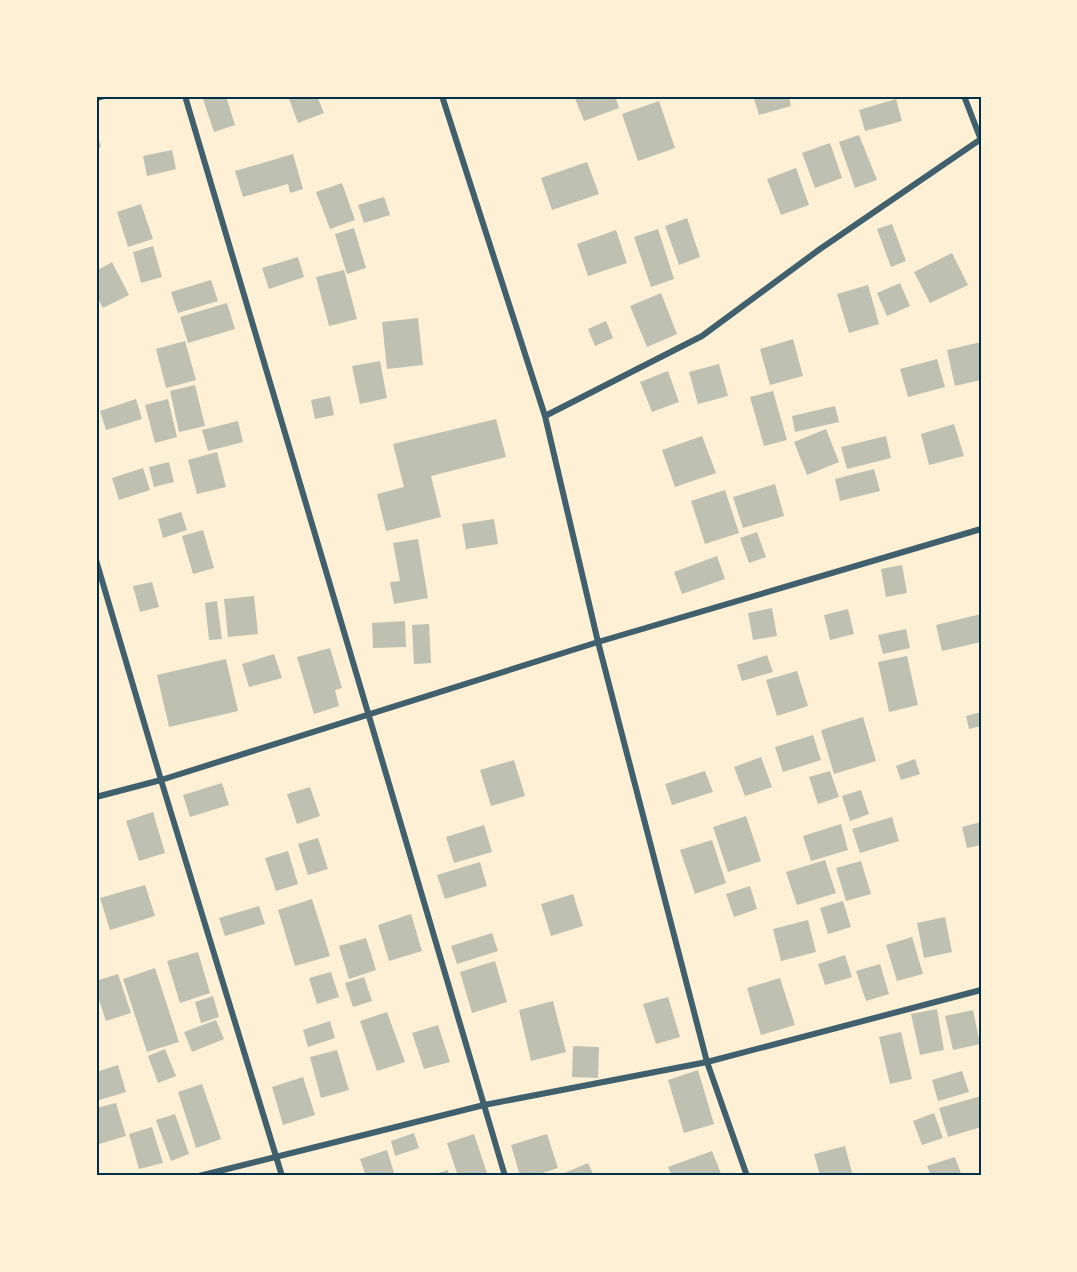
<svg xmlns="http://www.w3.org/2000/svg" width="1077" height="1272" viewBox="0 0 1077 1272" font-family="'Public Sans',sans-serif">
<rect width="100%" height="100%" fill="#fdf0d5"/>
<path fill="#bec0b2" d="M202,96h24l9,29 -21,7z
M288,96h29l7,17 -26,10z
M574,96h41l4,12 -35,13z
M753,96h36l2,10 -32,9z
M896,99l6,22 -37,10 -6,-21z
M659,101l16,47 -37,13 -16,-47z
M96,130l5,17 -5,1z
M859,135l18,45 -22,8 -16,-46z
M830,143l12,35 -27,10 -13,-35z
M172,150l4,19 -29,7 -4,-20z
M293,154l10,35 -13,4 -2,-9 -45,13 -8,-26z
M587,162l12,32 -47,16 -11,-32z
M796,168l13,37 -28,10 -14,-36z
M342,183l13,37 -25,9 -14,-37z
M384,197l6,18 -26,8 -6,-18z
M141,204l12,35 -25,8 -11,-35z
M687,218l13,39 -21,8 -14,-39z
M892,224l14,37 -15,6 -14,-38z
M354,228l12,40 -19,6 -12,-40z
M658,229l16,50 -23,8 -17,-50z
M616,230l11,33 -39,13 -11,-32z
M153,246l9,31 -21,6 -8,-31z
M952,253l16,32 -38,18 -16,-31z
M298,257l6,20 -35,12 -7,-21z
M112,262l17,33 -26,13 -7,-13v-24z
M344,270l13,49 -28,7 -13,-49z
M211,280l7,21 -40,12 -7,-21z
M900,283l10,23 -23,10 -10,-23z
M868,285l11,39 -30,9 -12,-39z
M661,293l16,41 -30,13 -17,-41z
M227,303l8,26 -47,14 -8,-26z
M418,318l5,47 -36,4 -5,-47z
M606,321l7,17 -18,8 -7,-17z
M793,339l10,37 -33,9 -10,-36z
M185,341l11,39 -30,8 -10,-39z
M981,342v38l-26,6 -8,-36z
M937,359l8,28 -37,10 -8,-28z
M380,361l7,37 -27,6 -8,-38z
M719,364l9,32 -30,8 -9,-32z
M668,371l11,31 -27,10 -12,-30z
M195,385l10,41 -26,6 -9,-41z
M773,391l14,49 -23,6 -14,-49z
M330,396l4,19 -19,4 -4,-19z
M136,399l6,20 -36,11 -6,-19z
M168,399l9,38 -22,6 -10,-38z
M835,406l4,16 -44,10 -3,-16z
M496,419l10,38 -75,19 10,41 -55,14 -9,-37 27,-7 -11,-43z
M238,421l5,21 -35,9 -6,-21z
M954,424l10,32 -35,9 -8,-31z
M826,429l13,33 -32,13 -13,-33z
M702,436l14,37 -41,14 -13,-37z
M886,436l5,22 -44,11 -6,-22z
M217,452l9,35 -29,7 -9,-34z
M169,462l5,20 -20,5 -5,-20z
M143,468l7,22 -31,10 -7,-22z
M874,469l6,22 -40,10 -5,-22z
M775,484l9,32 -41,12 -10,-31z
M725,490l14,43 -34,11 -14,-43z
M181,512l6,18 -24,8 -5,-19z
M494,519l4,25 -32,5 -4,-25z
M203,530l11,38 -21,6 -11,-38z
M757,532l9,25 -17,6 -9,-25z
M418,539l10,59 -34,6 -4,-22 10,-1 -7,-38z
M717,556l8,23 -43,15 -8,-22z
M902,565l5,28 -21,4 -5,-28z
M152,582l7,25 -19,5 -7,-26z
M254,596l4,38 -30,3 -4,-38z
M217,601l5,38 -13,1 -4,-37z
M772,608l5,28 -24,4 -5,-27z
M848,609l6,25 -24,6 -6,-25z
M981,614v28l-39,9 -6,-26z
M405,621l1,26 -33,1 -1,-25z
M429,624l2,39 -17,1 -2,-39z
M906,629l4,19 -27,6 -5,-19z
M330,648l12,40 -7,2 4,16 -25,8 -17,-57z
M274,654l8,24 -33,9 -7,-23z
M767,655l6,17 -31,9 -5,-16z
M907,656l11,49 -29,7 -11,-50z
M226,659l12,52 -69,16 -12,-52z
M797,671l11,35 -31,10 -11,-36z
M981,712v14l-12,3 -3,-13z
M863,717l13,44 -42,13 -13,-44z
M813,735l8,25 -38,12 -8,-25z
M761,757l11,30 -27,9 -11,-29z
M915,759l5,15 -19,6 -5,-14z
M514,760l11,36 -34,10 -11,-36z
M705,771l8,21 -41,13 -7,-21z
M830,771l9,26 -21,7 -9,-27z
M222,783l7,22 -39,12 -7,-22z
M310,787l10,29 -23,8 -10,-30z
M861,790l8,24 -19,7 -8,-25z
M153,812l12,41 -26,8 -13,-40z
M746,816l15,45 -33,11 -15,-45z
M892,817l7,24 -39,12 -8,-24z
M981,822v23l-14,3 -5,-21z
M841,824l7,26 -37,11 -8,-25z
M484,825l8,27 -38,11 -8,-26z
M318,838l10,31 -20,6 -10,-31z
M712,840l14,43 -31,11 -15,-44z
M288,851l10,33 -22,7 -11,-33z
M825,860l11,33 -39,12 -11,-33z
M861,861l10,33 -25,7 -10,-33z
M480,862l7,24 -42,13 -8,-24z
M145,885l10,31 -45,14 -10,-32z
M750,886l7,23 -23,8 -8,-23z
M573,894l10,32 -32,10 -10,-32z
M312,899l18,57 -35,10 -17,-56z
M843,901l8,26 -23,7 -8,-26z
M259,906l6,18 -40,12 -6,-18z
M411,914l11,37 -33,10 -11,-36z
M945,917l7,35 -28,6 -7,-35z
M808,920l8,32 -35,9 -8,-32z
M492,933l6,18 -41,13 -6,-18z
M912,937l11,37 -26,7 -11,-36z
M366,938l10,32 -27,9 -10,-33z
M198,952l12,41 -30,10 -13,-42z
M845,955l7,22 -27,8 -7,-21z
M495,961l12,41 -35,11 -12,-41z
M880,964l9,30 -23,7 -10,-30z
M155,968l24,74 -32,10 -24,-73z
M331,972l8,25 -22,7 -8,-26z
M118,974l13,39 -25,8 -10,-30v-10z
M364,977l8,24 -19,6 -8,-24z
M780,978l15,47 -34,10 -14,-47z
M213,996l6,21 -18,6 -6,-21z
M668,997l12,40 -24,7 -13,-40z
M553,1001l13,51 -35,9 -12,-51z
M937,1009l7,41 -24,5 -9,-41z
M973,1010l7,34 -27,6 -8,-34z
M387,1012l18,50 -28,9 -17,-50z
M216,1020l8,19 -32,13 -8,-20z
M330,1021l5,17 -27,9 -5,-17z
M438,1025l12,37 -26,7 -12,-36z
M901,1032l11,47 -22,5 -11,-47z
M573,1046l26,1 -1,31 -26,-1z
M165,1049l11,27 -18,7 -10,-27z
M337,1050l12,40 -28,8 -11,-41z
M118,1065l8,27 -30,9v-29z
M698,1070l16,54 -30,9 -16,-53z
M962,1071l7,21 -31,9 -6,-21z
M303,1077l12,38 -32,10 -11,-38z
M202,1084l19,55 -25,9 -18,-56z
M981,1096v31l-33,10 -9,-29z
M116,1103l10,33 -27,8 -3,-13v-23z
M934,1113l9,25 -21,7 -9,-24z
M175,1114l14,40 -18,7 -15,-41z
M152,1127l11,36 -24,6 -10,-35z
M414,1133l5,15 -24,8 -4,-15z
M474,1134l14,42h-30l-11,-33z
M547,1134l11,34 -25,8h-13l-9,-31z
M845,1146l8,30h-33l-6,-22z
M387,1150l8,26h-29l-6,-17z
M712,1151l10,25h-50l-4,-9z
M955,1157l7,19h-31l-4,-10z
M588,1163l6,13h-31l-1,-2z
M448,1170l1,6h-18v-1z"/>
<g fill="none" stroke-linecap="round" stroke-linejoin="round">
<path stroke="#3f606c" stroke-width="6" d="M185,96c109,360 212,720 320,1080
M442,96l103,320 53,226 109,420 40,114
M964,96l17,44
M96,98l8,-2
M545,416l157,-80 118,-87 161,-110
M96,560l65,220 121,396
M96,797l65,-17 437,-138 383,-113
M199,1176l285,-71 223,-43 274,-72"/>
</g>
<rect width="1077" height="1272" fill="none" stroke="#fdf0d5" stroke-width="195"/>
<rect x="98" y="98" width="882" height="1076" fill="none" stroke="#003049" stroke-width="2"/>
</svg>
